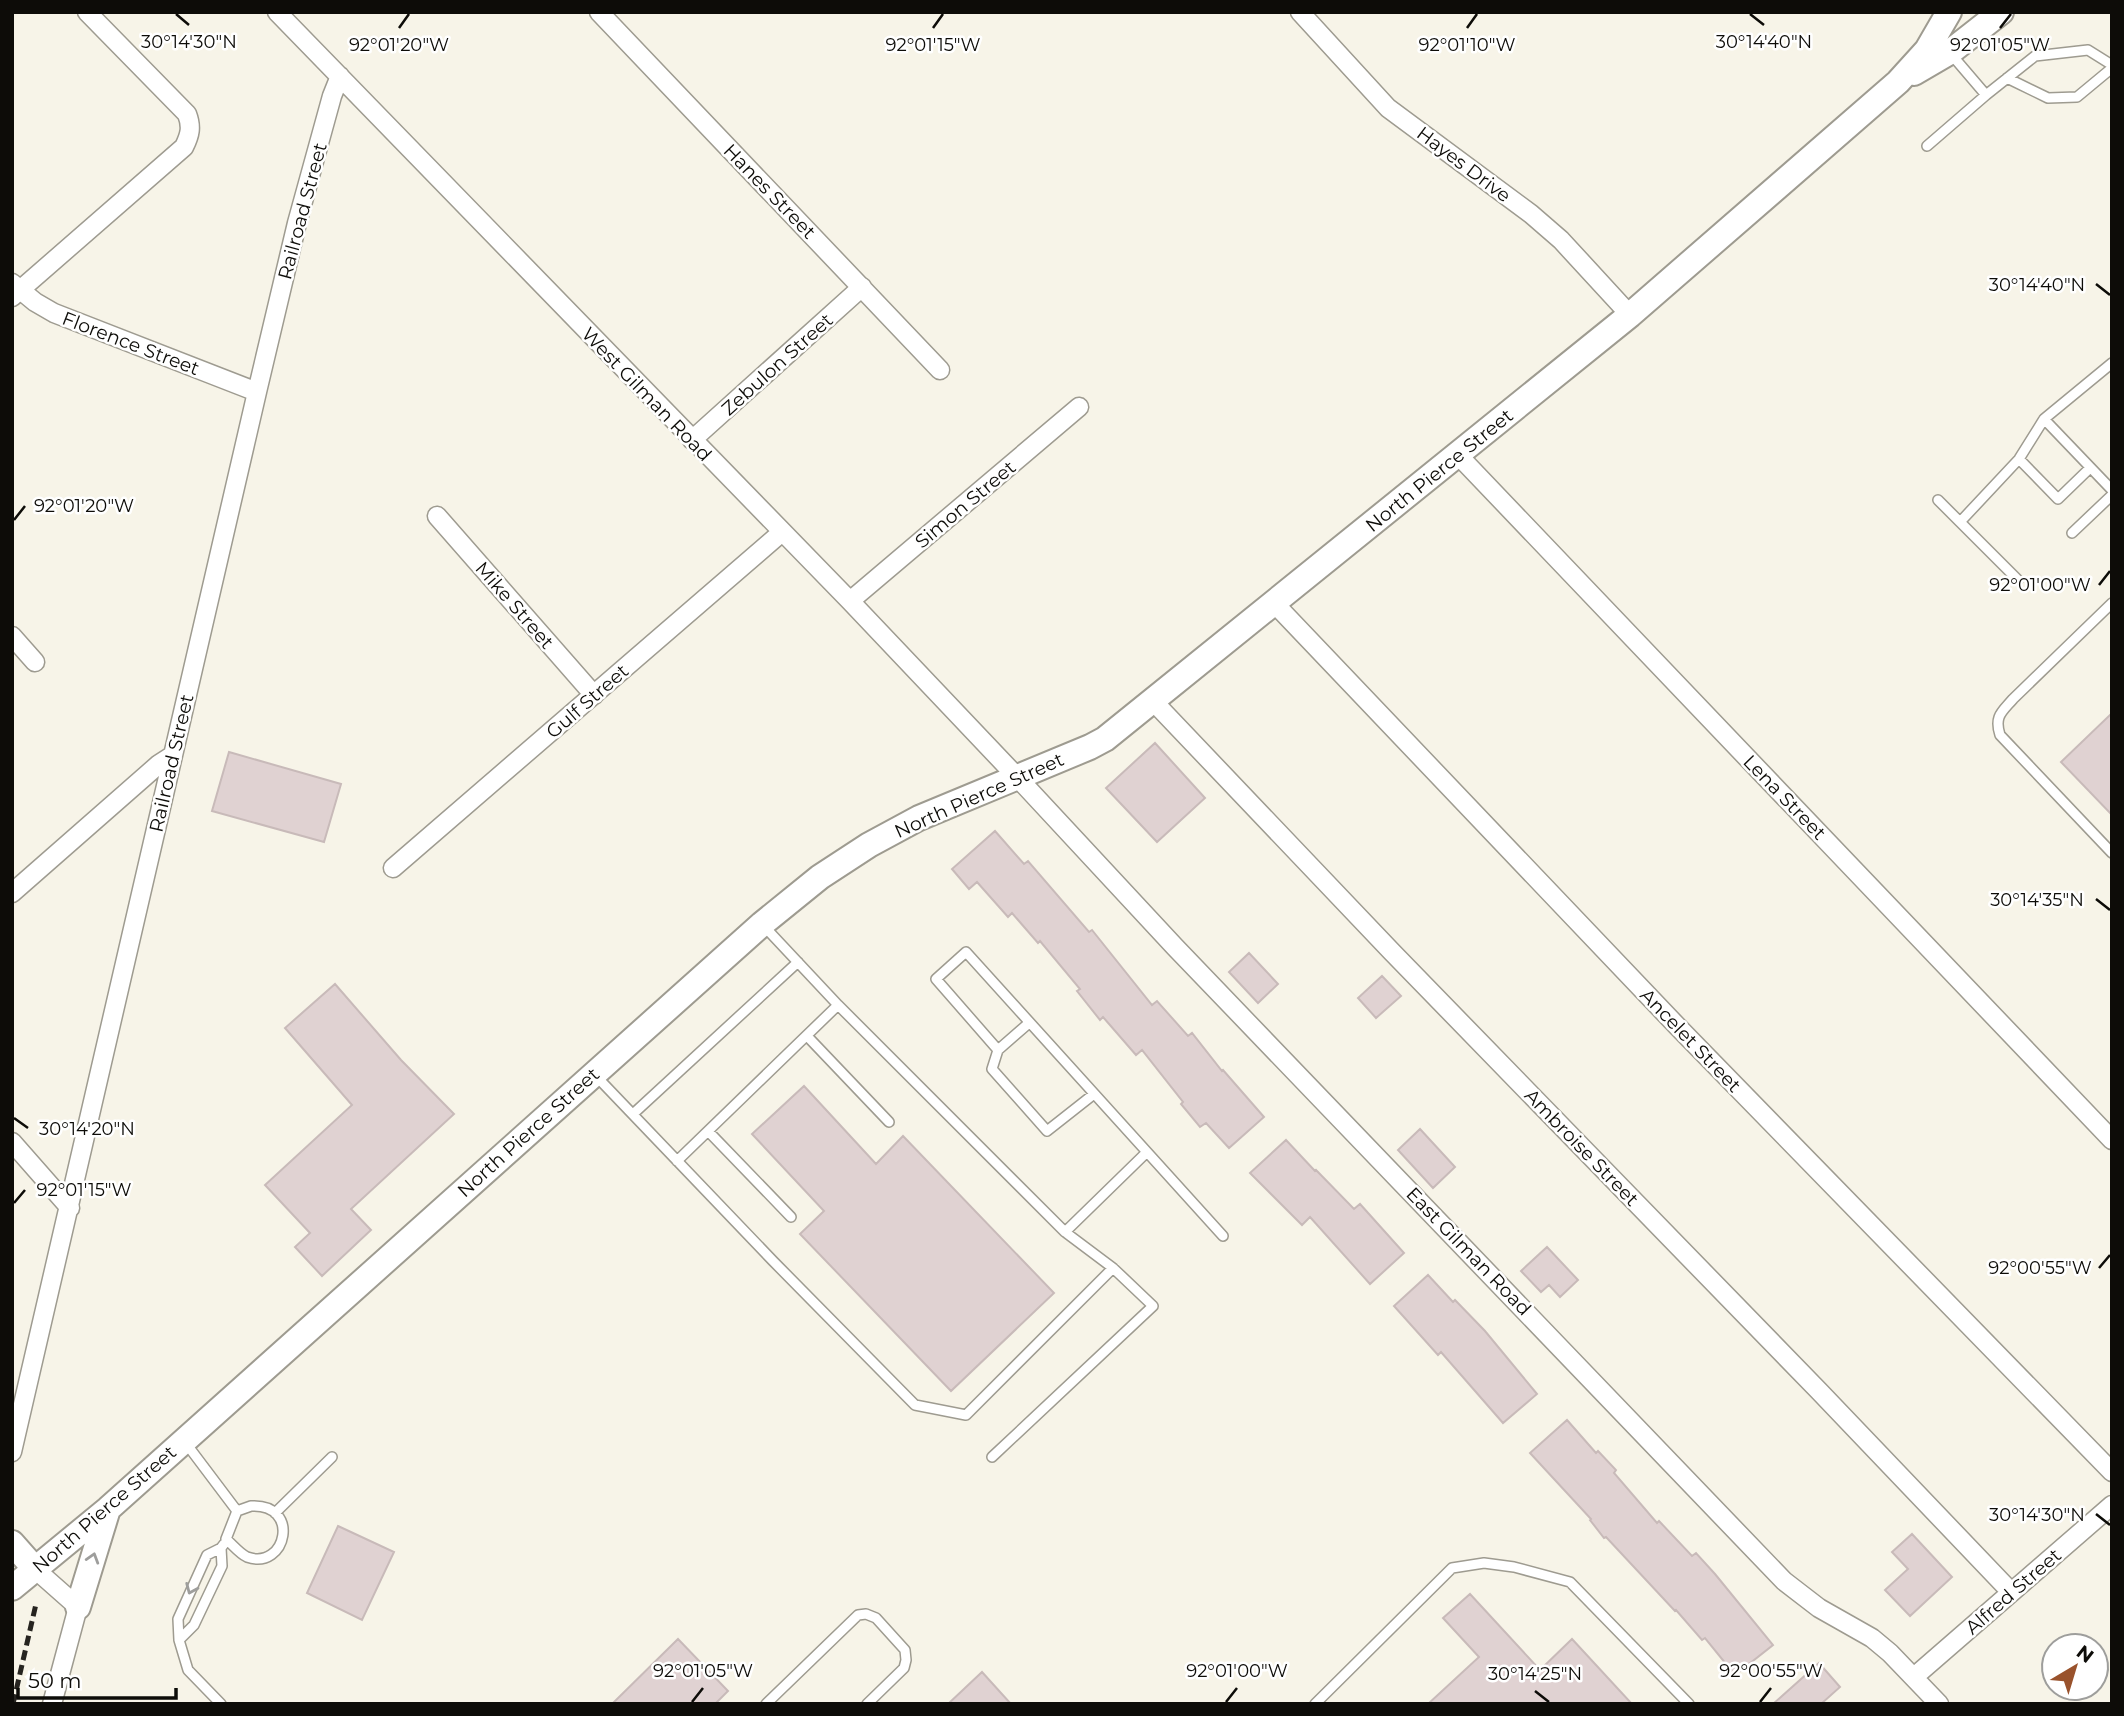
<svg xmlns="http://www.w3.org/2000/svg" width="2124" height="1716" viewBox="0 0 2124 1716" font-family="Montserrat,sans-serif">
<rect width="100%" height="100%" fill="#f7f4e8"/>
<path fill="#e0d2d2" stroke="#c8bab9" stroke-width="2" d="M2112,713v102l-51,-53z
M1155,743l50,55 -48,44 -51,-54z
M229,752l112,32 -17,58 -112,-31z
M995,831l29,33 4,-3 61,71 3,-2 60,75 5,-4 31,35 4,-3 30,38 1,-1 41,47 -35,31 -23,-25 -6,4 -19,-23 2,-2 -41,-52 -6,5 -33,-38 -3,3 -23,-29 3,-2 -40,-48 -2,2 -26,-30 -4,4 -31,-35 -8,7 -17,-20z
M1249,953l29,31 -20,19 -29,-31z
M1382,976l19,20 -25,22 -18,-20z
M335,984l66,76 53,54 -103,95 20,21 -49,46 -27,-29 15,-14 -45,-48 87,-80 -67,-77z
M804,1086l72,78 27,-28 151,157 -103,98 -151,-157 24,-23 -72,-77z
M1420,1129l35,38 -22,21 -35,-38z
M1286,1140l29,31 1,-1 38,39 6,-5 44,49 -34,31 -60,-67 -8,8 -52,-52z
M1547,1247l31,33 -18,17 -11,-12 -8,7 -20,-21z
M1428,1275l25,27 2,-2 30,31 52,63 -34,29 -62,-71 -3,3 -44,-49z
M1567,1420l29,33 2,-2 18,19 -2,3 43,50 2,-2 33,35 4,-3 19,21 58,71 -38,30 -30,-37 -3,2 -26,-30 -1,1 -69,-74 -2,1 -14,-18 1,-1 -61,-66z
M338,1526l56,26 -32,68 -55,-27z
M1912,1534l40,43 -42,39 -25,-26 23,-21 -16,-17z
M1470,1594l70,76 32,-31 60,65h-204l51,-47 -36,-39z
M678,1639l50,52 -13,13h-103z
M1819,1663l21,24 -19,17h-48z
M982,1672l29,32h-63z"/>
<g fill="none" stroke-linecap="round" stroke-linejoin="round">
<defs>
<path id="lane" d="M1951,54l35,41 49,-39 53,-6 24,15
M2007,78l41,20 29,-1 35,-29
M1927,146l59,-51
M2112,363l-68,56 68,71
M2019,459l39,40 32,-31
M1938,500l22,22 59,-63 25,-40
M1960,522l58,58
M2072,533l40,-38
M2112,603l-99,96c-11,13 -19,17 -13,36l112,118
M1029,1023l-31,27 -62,-71 30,-27 181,200 -82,80
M807,1036l82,86
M998,1050l-6,19 55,62 47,-37
M596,1076l177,185 142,144 51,10 147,-147 -48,-36 -227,-227 -75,-80
M633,1114l165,-152
M708,1131l83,86
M1147,1152l76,84
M677,1161l161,-156
M185,1442l52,69
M992,1457l161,-151 -40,-38
M251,1506c50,-3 36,65 -4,51 -8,-4 -14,-12 -21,-18l11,-28z
M275,1513l57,-56
M179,1640l15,-15 28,-59 -1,-18 3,-4
M221,1704l-33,-34 -9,-30 -1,-21 29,-64 14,-7
M766,1704l92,-89 8,-1 10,4 29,32 1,10 -2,8 -37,36
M1315,1704l137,-136 32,-5 30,4 56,15 119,122"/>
<path id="street" d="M277,12l573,589 167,176 158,170 609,634 35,27 53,30 18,15 49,51
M599,12l341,358
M1300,12l88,96 143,106 30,26 69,75
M12,283l23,19 19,11 203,79
M12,297l172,-150c6,-12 8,-20 3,-33l-100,-102
M692,440l170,-153
M1458,455l654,685
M437,516l157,179
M850,601l229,-194
M1275,604l403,423 434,445
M12,636l23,26
M1153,701l239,251 427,439 192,201
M393,868l389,-336
M12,893l147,-129 14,-9
M12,1142l58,66
M12,1452l245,-1060 40,-169 35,-127 8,-20
M35,1569l43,38 -26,97
M1914,1677l198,-172"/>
<path id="secondary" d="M1914,73l36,-21 51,-40
M12,1543l23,26
M12,1588l96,-79 654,-585 58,-47 49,-32 50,-27 171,-71 15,-8 525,-424 268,-233 29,-32 22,-38
M78,1607l30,-98"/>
</defs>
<use href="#lane" stroke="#9e9b90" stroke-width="12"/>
<use href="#street" stroke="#9e9b90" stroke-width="21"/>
<use href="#secondary" stroke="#9e9b90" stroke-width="28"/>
<use href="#lane" stroke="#fff" stroke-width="9"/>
<use href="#street" stroke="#fff" stroke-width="18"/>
<use href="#secondary" stroke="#fff" stroke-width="24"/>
<path stroke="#262420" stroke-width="5" stroke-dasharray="10 5" stroke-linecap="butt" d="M13,1704l23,-100"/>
</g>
<defs><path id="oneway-chevron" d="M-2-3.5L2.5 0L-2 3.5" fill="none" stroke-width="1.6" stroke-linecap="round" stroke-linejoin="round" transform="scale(1.75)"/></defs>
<g stroke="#9e9e9c">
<use href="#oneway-chevron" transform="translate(93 1558) rotate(-73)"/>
<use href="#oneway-chevron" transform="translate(191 1589) rotate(113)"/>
</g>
<path fill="none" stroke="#0d0c08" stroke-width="2.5" d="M176,14l13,11M1750,14l14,11M399,28l10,-14M933,28l10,-14M1467,28l10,-14M2000,28l11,-14M2096,284l14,11M14,520l11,-14M2099,585l11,-14M2096,899l14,11M14,1118l14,10M14,1203l11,-13M2099,1268l11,-13M2096,1514l14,11M1535,1691l14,11M692,1702l11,-14M1226,1702l11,-14M1760,1702l11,-14"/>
<g text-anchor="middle" stroke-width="5" stroke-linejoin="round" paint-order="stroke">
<g font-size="19" fill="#0d0c08" stroke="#fff">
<text transform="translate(1464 164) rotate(37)" y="7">Hayes Drive</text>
<text transform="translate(770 191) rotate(46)" y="7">Hanes Street</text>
<text transform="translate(302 211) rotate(-75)" y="7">Railroad Street</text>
<text transform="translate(131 343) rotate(21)" y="7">Florence Street</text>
<text transform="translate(777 364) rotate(-42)" y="7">Zebulon Street</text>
<text transform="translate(647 394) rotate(46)" y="7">West Gilman Road</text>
<text transform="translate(1439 470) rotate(-39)" y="7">North Pierce Street</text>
<text transform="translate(965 504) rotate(-40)" y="7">Simon Street</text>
<text transform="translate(515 605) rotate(49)" y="7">Mike Street</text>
<text transform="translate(587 701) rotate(-41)" y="7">Gulf Street</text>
<text transform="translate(171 763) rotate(-77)" y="7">Railroad Street</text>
<text transform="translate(979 795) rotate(-24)" y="7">North Pierce Street</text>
<text transform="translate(1785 797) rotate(46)" y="7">Lena Street</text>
<text transform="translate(1691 1040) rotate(46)" y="7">Ancelet Street</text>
<text transform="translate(528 1132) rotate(-42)" y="7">North Pierce Street</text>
<text transform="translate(1582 1147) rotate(46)" y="7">Ambroise Street</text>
<text transform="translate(1469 1251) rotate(46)" y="7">East Gilman Road</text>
<text transform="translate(104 1509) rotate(-41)" y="7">North Pierce Street</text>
<text transform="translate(2013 1591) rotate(-41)" y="7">Alfred Street</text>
</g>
</g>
<g font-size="18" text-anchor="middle" fill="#0d0c08" stroke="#fff" stroke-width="5" stroke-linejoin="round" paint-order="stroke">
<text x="189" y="48">30°14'30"N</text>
<text x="1764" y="48">30°14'40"N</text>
<text x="933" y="51">92°01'15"W</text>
<text x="1467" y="51">92°01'10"W</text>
<text x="2000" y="51">92°01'05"W</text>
<text x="399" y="51">92°01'20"W</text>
<text x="2037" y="291">30°14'40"N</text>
<text x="84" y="512">92°01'20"W</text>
<text x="2040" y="591">92°01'00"W</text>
<text x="2037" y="906">30°14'35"N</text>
<text x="87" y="1135">30°14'20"N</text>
<text x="84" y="1196">92°01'15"W</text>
<text x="2040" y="1274">92°00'55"W</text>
<text x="2037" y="1521">30°14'30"N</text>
<text x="703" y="1677">92°01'05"W</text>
<text x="1237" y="1677">92°01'00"W</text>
<text x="1771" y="1677">92°00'55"W</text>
<text x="1535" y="1680">30°14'25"N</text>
</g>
<rect width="2124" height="1716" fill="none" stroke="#0d0c08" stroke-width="28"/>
<g transform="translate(2075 1667) rotate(38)"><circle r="33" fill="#ffffff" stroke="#9e9e9c" stroke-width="2"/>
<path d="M0-5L12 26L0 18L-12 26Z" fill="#99522c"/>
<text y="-10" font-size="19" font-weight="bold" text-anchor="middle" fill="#0d0c08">N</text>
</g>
<path d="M18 1688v10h158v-10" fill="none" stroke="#0d0c08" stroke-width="3.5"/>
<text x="28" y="1688" font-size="21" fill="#0d0c08" stroke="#ffffff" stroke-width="5" paint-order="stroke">50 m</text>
</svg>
